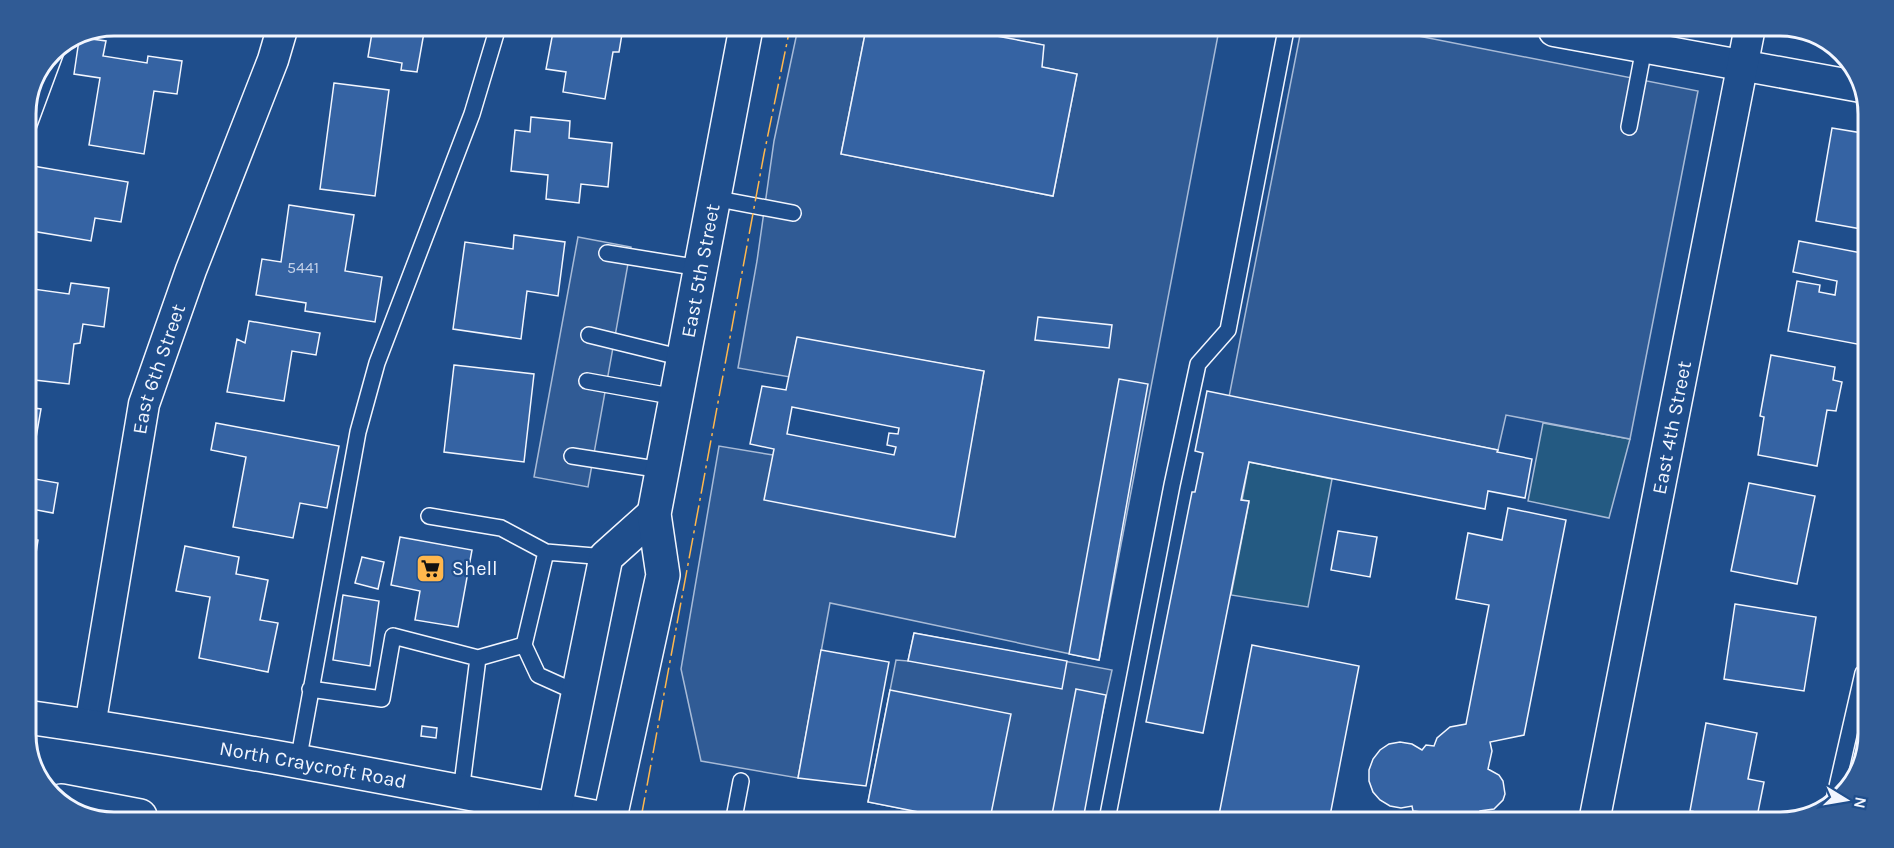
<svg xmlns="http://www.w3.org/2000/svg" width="1894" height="848" viewBox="0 0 1894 848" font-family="Karla,sans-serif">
<rect width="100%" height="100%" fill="#1f4e8c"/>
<path fill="#245a82" stroke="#a8bbd7" stroke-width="1.5" d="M1543,423l87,16 -21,79 -81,-17z
M1249,462l83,17 -24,128 -77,-12 18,-93 -7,-2z"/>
<path fill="#305b95" stroke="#a8bbd7" stroke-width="1.5" d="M798,28l68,1 -25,125 212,42 24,-122 -35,-7 1,-22 -84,-16 260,1 -120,630 -269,-57 -32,175 -97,-17 -20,-92 38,-223 54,9 181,81 30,-165 -187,-33 -7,39 -52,-9 19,-107 17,-120z
M1301,30l92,1 305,60 -68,348 -124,-24 -8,35 -269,-53z
M578,237l53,10 -43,240 -54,-10z
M914,633l198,37 -33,150 -125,-1 -86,-17 28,-142 12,1z"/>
<path fill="#3563a3" stroke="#f2f6ff" stroke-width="1.5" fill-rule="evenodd" d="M140,26h42l-1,8 -42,-5z
M373,27h52l-8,45 -16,-2 1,-7 -34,-6z
M571,27l52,1 -4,24h-6l-8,47 -42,-7 3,-20 -20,-3 7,-37 16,3z
M866,29h93l85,16 -2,22 35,7 -24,122 -212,-42z
M84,38l22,3 -3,15 44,7 1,-7 34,5 -5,33 -23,-3 -10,63 -55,-9 11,-67 -26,-4 5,-34z
M334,83l55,7 -14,106 -55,-7z
M531,117l39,4 -1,17 43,5 -4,44 -27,-3 -2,19 -33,-4 2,-24 -37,-4 4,-41 15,2z
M1832,128l36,6 -1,96 -51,-9z
M27,165l101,17 -7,40 -26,-4 -4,23 -65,-11v-54z
M289,205l65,10 -9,56 37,6 -7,45 -70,-11 1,-8 -50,-8 6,-36 19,3z
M514,235l51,7 -7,54 -31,-5 -6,48 -68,-10 12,-87 48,7z
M1799,241l68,13 -4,26 4,1 -1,44 -4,20 -74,-14 9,-50 23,4 -1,7 16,3 2,-14 -44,-9z
M71,283l38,5 -5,39 -21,-3 -3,19 -6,1 -5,40 -43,-5v-91l43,6z
M1038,317l74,8 -3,23 -74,-8z
M249,321l71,12 -4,22 -24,-4 -8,50 -57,-9 10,-53 8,4z
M797,337l187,34 -29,166 -191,-37 10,-51 -24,-5 12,-58 24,4zM792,407l107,21 -1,6 -9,-1 -2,12 9,2 -2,8 -107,-21z
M1771,355l64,12 -2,13 9,2 -6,29 -9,-1 -10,56 -59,-11 6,-38 -4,-1z
M454,365l80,9 -10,88 -80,-10z
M1119,379l29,5 -49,276 -30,-6z
M1207,391l291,59 -1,2 35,7 -7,39 -37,-7 -3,18 -236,-47 -8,38 8,1 -46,232 -57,-11 46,-230h3l8,-39 -8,-2z
M26,407l15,2 -12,69 29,5 -5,30 -27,-5z
M216,423l123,23 -12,62 -27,-5 -7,35 -60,-11 13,-70 -35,-7z
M1749,483l66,13 -18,88 -66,-13z
M1508,508l58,12 -42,215 -34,7 2,9 -4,18 11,6 4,6 2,13 -2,6 -9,9 -14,2v10h-62l2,-9 -7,-1 -1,-5 -11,2 -11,-2 -10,-6 -7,-8 -4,-11v-11l4,-11 7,-9 9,-6 11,-2 12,2 10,6 4,-5 8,1 3,-8 13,-11 16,-3 23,-119 -33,-6 12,-66 34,7z
M1338,531l39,6 -7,40 -39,-7z
M400,537l72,13 -14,77 -43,-7 5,-29 -29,-6z
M26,538l12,2 -12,78z
M185,546l54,11 -3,17 32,6 -8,40 18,3 -10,49 -69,-14 11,-61 -34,-6z
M362,557l22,5 -6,27 -23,-6z
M343,595l36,6 -9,65 -37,-6z
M1735,604l81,13 -12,74 -80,-12z
M914,633l153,28 -5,28 -154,-28z
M1252,645l107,21 -30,155 -111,-1z
M821,650l68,12 -23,124 -68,-8z
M1076,689l30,6 -23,125h-32z
M890,690l121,24 -21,105h-36l-86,-17z
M1706,723l51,10 -9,46 16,3 -8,40 -66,-11z
M422,726l15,2 -1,10 -15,-2z"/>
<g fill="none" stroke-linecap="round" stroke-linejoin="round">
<defs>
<path id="lane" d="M1629,127l15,-79
M26,133l31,-84
M713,198l80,15
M607,253l93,15
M589,335l94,23
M587,381l89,16
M572,456l90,14
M429,516l72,12 45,24
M524,645l14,30 40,18
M310,689l72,10 11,-63 85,22 46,-13 22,-93 60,5
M298,762l60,-330 19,-69 95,-249 26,-87
M461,792l17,-134
M1833,804l30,-131
M734,818l7,-37
M1107,820l65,-335 26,-121 30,-34 58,-300"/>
<g id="street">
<path d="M1554,31l307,56"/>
<path id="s1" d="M90,726l54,-322 47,-134 82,-210 10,-34"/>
<path id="s2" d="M1594,822l155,-790"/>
</g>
<g id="secondary">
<path id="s3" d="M26,717c192,27 382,65 573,101"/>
<path d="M61,801l79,15"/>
<path d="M553,818l53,-261 48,-43"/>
<path id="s4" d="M610,818l53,-243 -9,-61 92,-486"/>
</g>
</defs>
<use href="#lane" stroke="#f2f6ff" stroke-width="18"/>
<use href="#street" stroke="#f2f6ff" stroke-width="33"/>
<use href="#secondary" stroke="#f2f6ff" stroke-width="36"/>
<use href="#lane" stroke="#1f4e8c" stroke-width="15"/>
<use href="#street" stroke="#1f4e8c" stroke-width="30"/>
<use href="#secondary" stroke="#1f4e8c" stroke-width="33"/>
<path stroke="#ffb74d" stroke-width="1.5" stroke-dasharray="21 4.5 3 4.5" stroke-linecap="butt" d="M641,818l123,-664 26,-126"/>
</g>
<defs>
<symbol id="supermarket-square" viewBox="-11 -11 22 22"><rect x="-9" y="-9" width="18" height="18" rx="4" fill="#ffb74d" stroke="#1f4e8c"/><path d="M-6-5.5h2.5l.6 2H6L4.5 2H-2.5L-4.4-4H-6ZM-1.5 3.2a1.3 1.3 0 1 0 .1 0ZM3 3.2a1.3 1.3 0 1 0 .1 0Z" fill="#111"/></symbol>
</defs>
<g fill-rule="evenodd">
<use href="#supermarket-square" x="414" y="552" width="33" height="33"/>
</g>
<g text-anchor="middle" stroke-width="4.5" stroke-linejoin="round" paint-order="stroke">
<g font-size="16" fill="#c3d1e8">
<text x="303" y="273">5441</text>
</g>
<g font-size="20" fill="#f2f6ff" stroke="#1f4e8c">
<text dy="7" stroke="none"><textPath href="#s4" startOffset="558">East 5th Street</textPath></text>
<text dy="7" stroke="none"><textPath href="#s1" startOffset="364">East 6th Street</textPath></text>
<text dy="7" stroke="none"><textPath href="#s2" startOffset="402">East 4th Street</textPath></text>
<text dy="7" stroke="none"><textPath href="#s3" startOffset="291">North Craycroft Road</textPath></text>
</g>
<g font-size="20" fill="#f2f6ff" stroke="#1f4e8c" text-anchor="start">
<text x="452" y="575">Shell</text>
</g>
</g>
<path d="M0 0H1894V848H0ZM114 36H1780A78 78 0 0 1 1858 114V734A78 78 0 0 1 1780 812H114A78 78 0 0 1 36 734V114A78 78 0 0 1 114 36Z" fill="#305b95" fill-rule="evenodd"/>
<path fill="none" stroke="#f2f6ff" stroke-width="3" d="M114 36H1780A78 78 0 0 1 1858 114V734A78 78 0 0 1 1780 812H114A78 78 0 0 1 36 734V114A78 78 0 0 1 114 36Z"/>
<g transform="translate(1846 800) rotate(101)" stroke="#1f4e8c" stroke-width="4.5" paint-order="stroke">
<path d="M0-4.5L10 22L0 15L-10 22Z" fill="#f2f6ff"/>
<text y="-9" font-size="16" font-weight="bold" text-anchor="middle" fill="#f2f6ff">N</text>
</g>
</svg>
